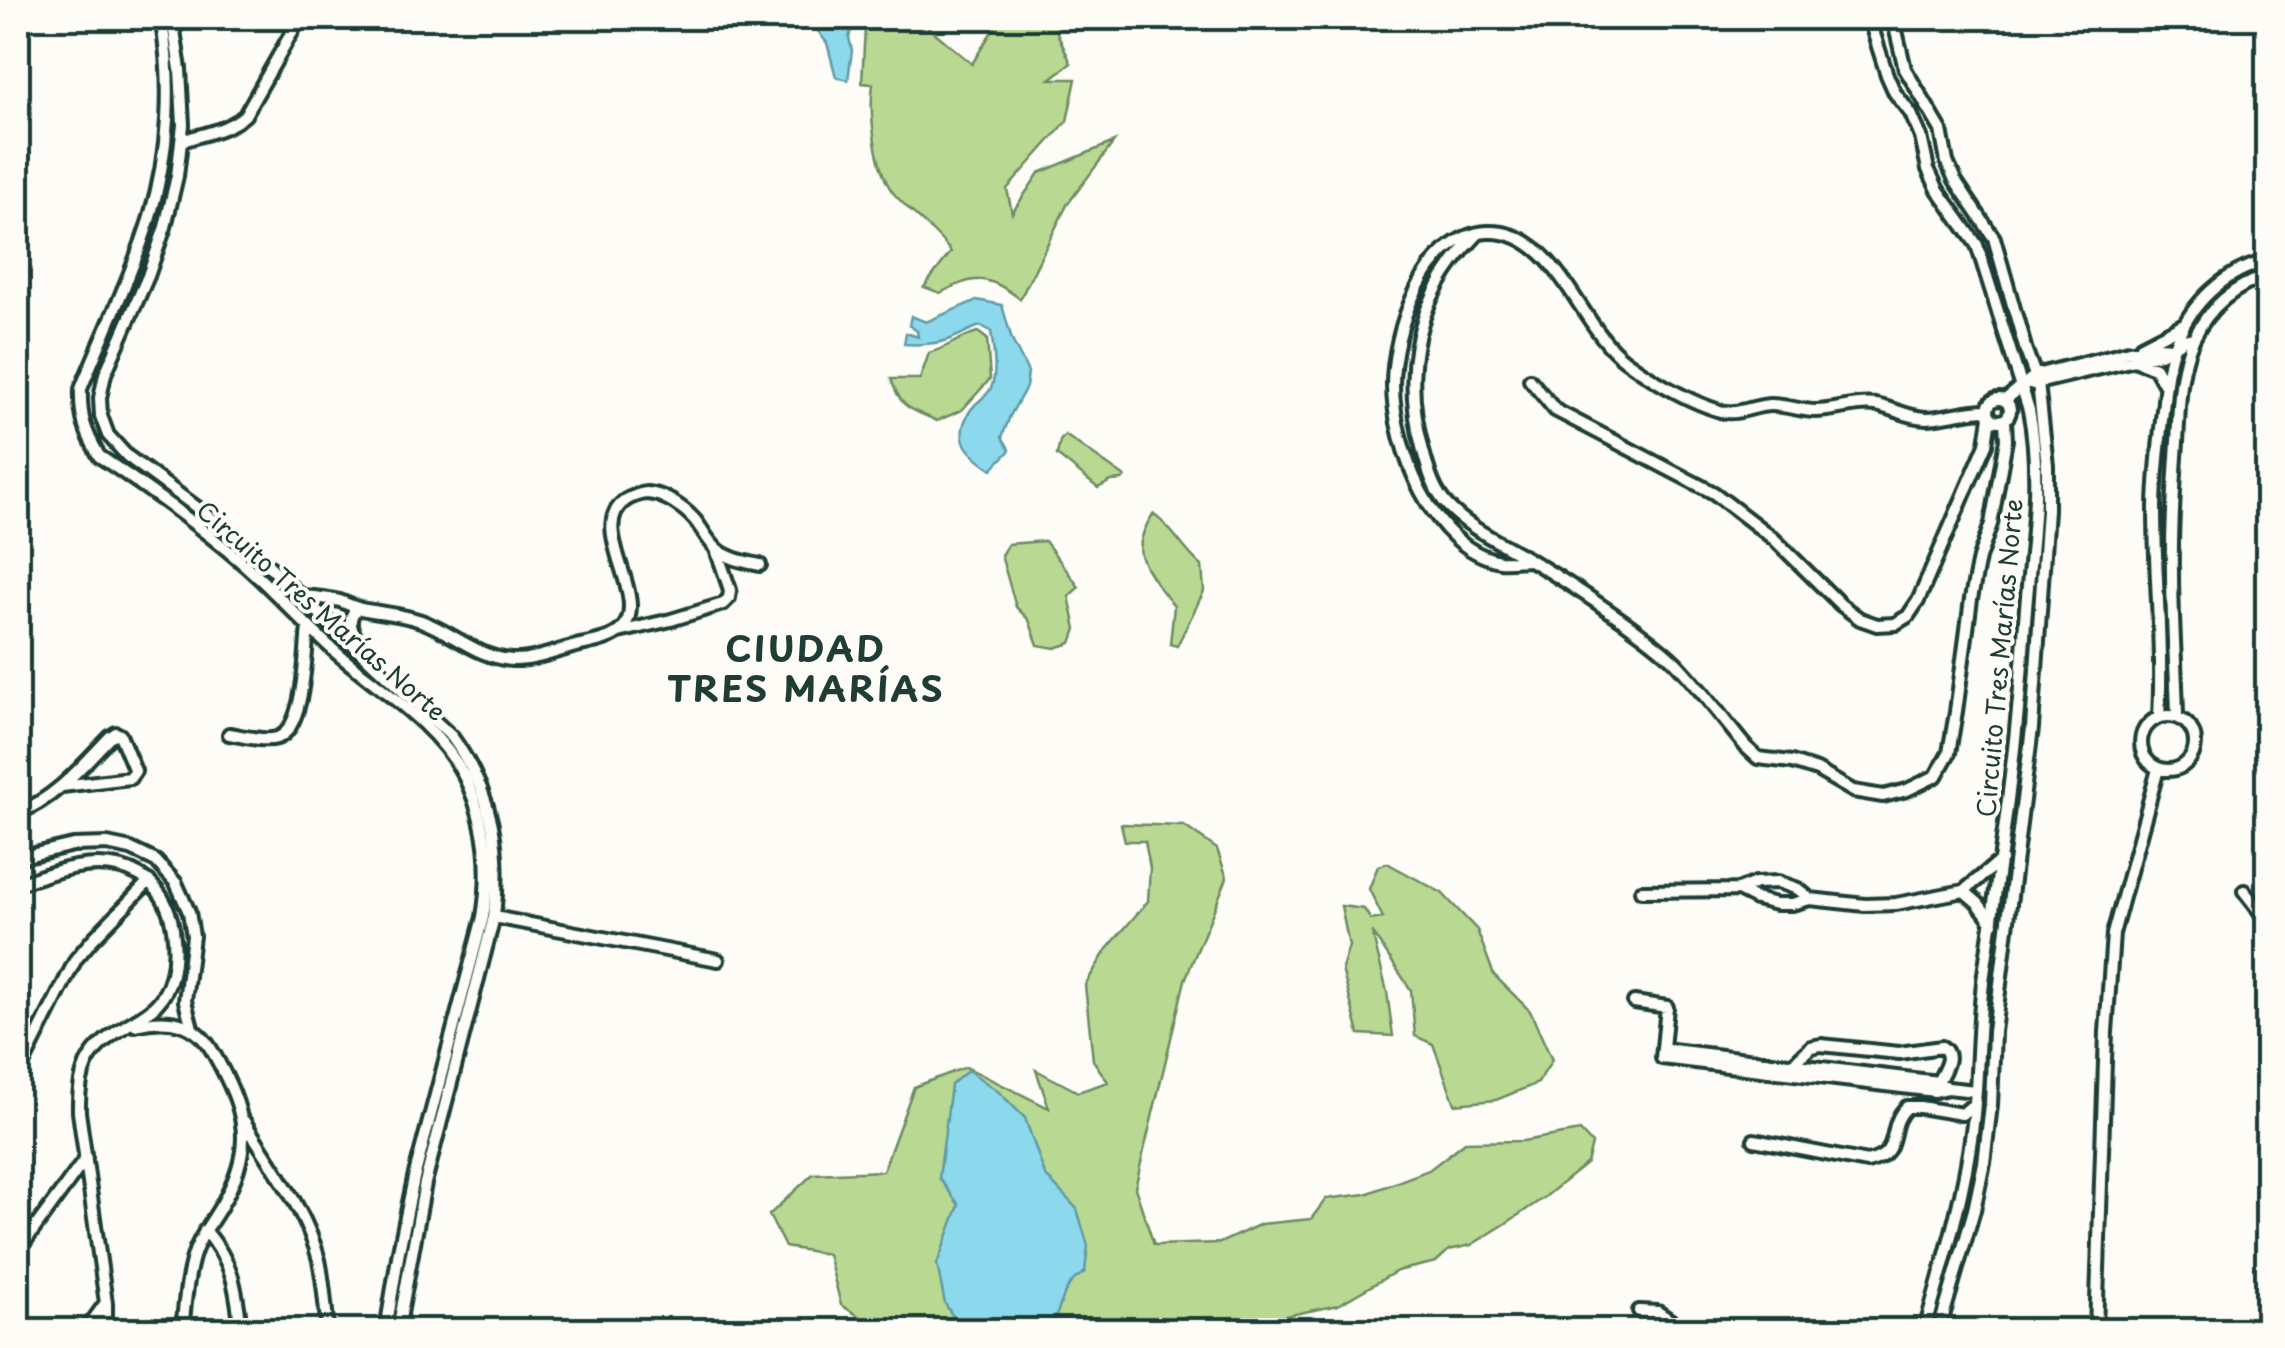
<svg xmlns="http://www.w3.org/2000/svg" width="2285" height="1348" viewBox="0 0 2285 1348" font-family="'Playpen Sans',sans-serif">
<rect width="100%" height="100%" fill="#fdfcf7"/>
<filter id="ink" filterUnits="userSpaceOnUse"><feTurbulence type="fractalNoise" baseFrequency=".01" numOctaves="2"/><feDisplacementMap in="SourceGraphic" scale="20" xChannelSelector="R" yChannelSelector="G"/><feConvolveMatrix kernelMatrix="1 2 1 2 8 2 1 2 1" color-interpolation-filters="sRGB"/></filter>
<g filter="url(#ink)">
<path fill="#b9d992" stroke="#6c8b63" stroke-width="2.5" d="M859,18h65l3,8 45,38 20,-33 11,-13h53l1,15 14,30 -21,16h26l-9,42 -60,68 5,24 27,-40 75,-31 -47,63 -47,94c-33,-25 -45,-24 -80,-6l-16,-6 27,-35c-16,-22 -37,-36 -55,-56 -21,-22 -27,-83 -23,-112l-11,-1 3,-56z
M978,332l9,7 3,40 -28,31 -25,11c-28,-13 -35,-11 -46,-42h29l9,-26c18,-5 31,-16 49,-21z
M1065,435l60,42 -3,3 -11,1 -13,7 -41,-33 3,-14z
M1153,514c21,15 29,35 49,52l2,25 -27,55 -7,-2 4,-38c-10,-12 -29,-36 -33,-51 -3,-13 5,-30 12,-41z
M1045,541l34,46 -10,9 7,33 -5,14 -16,5 -17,-3 -9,-25 -13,-13 -15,-52 7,-11z
M1121,824l63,2 33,23 10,29 -42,102 -50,208 19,57 66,-2 41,-19 50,-5 15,-20 40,-5 63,-24 36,-28 58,-1 57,-10 12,13 -5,19 -42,34 -40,27 -34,21 -22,5 -13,12 -39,9 -59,34 -120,25h-337l-40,-25 -13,-51 -43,-7 -16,-32 44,-41 70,-3 31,-84 52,-20 83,41 -13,-38 42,22 30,-10 -15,-22 -8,-75 22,-36 41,-48 2,-33 -5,-27h-20z
M1387,863l55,30 35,37 17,45 36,36 22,49 -14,23 -42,17 -41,4 -22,-60 -18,-8 -4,-46 -39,-58 15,60 6,44 -34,-2 -17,-65 7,-23 -8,-40 23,3 7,11 12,-2 -14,-29 9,-23z"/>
<path fill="#8cd8ec" stroke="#609aa2" stroke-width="2.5" d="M808,18h41l4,5 -4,15 3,12 -4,30 -12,-3 -9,-34z
M977,300l25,5 10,35 16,32 -2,15 -16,29 -8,21 8,13 -18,19c-23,-15 -40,-29 -22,-58 5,-9 17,-14 21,-23 7,-15 2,-41 0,-57l-10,-5c-12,3 -21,10 -33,14 -12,4 -31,5 -44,4l2,-11 12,4 -1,-6 -8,-6 2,-9 15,6z
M968,1070l31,22 26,26 20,57 32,34 11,37 -3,26c-3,2 -12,8 -14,11 -12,14 -9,32 -26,47h-83l-17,-26 -8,-40 22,-59 -20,-27 12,-93z"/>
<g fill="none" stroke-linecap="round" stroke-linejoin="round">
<defs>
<path id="minor" d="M161,18c12,65 8,135 -11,199 -18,58 -46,115 -69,172 -1,29 4,42 18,67 54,36 110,76 158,120 28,26 53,54 82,79 43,36 99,70 125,121 22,44 27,93 19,141l-69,261 -15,73 -13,79
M172,18l8,51 3,56 -6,51 -12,51 -17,49 -43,98 -5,24 1,18 7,19 19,21 99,73 42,36 184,172c41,57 50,111 42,180l-69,266 -27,147
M1869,18l18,57 8,18 16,21 10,23 7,32 10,21 39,55 52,165c14,69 1,141 -4,211 -7,119 -24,235 -41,353 -7,52 -5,106 -12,158 -9,69 -29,132 -47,198
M1893,18l12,51 36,61 6,32 8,18 39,58 32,113 12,32 9,82v45l-15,218 -38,304 -3,73 -7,58 -10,47 -35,120
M182,141c20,-7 47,-11 63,-26l55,-97
M1477,235c-62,62 -76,134 -54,216 5,19 11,41 25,55 23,24 54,37 82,54 33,19 65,41 95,62 18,13 39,28 53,43 24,26 46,55 68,82l12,11 34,4 25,8 36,21 30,5 24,-6 29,-14 13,-23 7,-41 15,-113 8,-41 12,-34 15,-84 -1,-20
M2141,346l43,-22
M2137,361l18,7 9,16
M1530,380l25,30 159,83 60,46 67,66 19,14 17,6 18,-1 13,-8 10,-15 68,-157 4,-27
M2033,384l127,-30 24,-14 10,-2
M1988 410a11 11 0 1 1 22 0a11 11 0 1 1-22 0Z
M2005,400l31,-25 93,-24 29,-4 15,1
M1530,560c-9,0 -21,2 -30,1 -68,-12 -107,-115 -107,-176 0,-54 31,-150 95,-153 69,-3 91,96 138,129 28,20 61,40 94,50 18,5 34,-6 51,-6 15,0 30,6 45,6 20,0 40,-9 60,-6 17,3 33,13 51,13 20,-1 40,-8 60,-8
M302,596c13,1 25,2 38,5 7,3 14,6 21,8 20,4 41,5 60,12 31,11 57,37 91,39 19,1 42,-8 60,-13 15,-4 38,-6 50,-18 30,-31 -37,-102 4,-129 5,-3 15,-7 21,-7 17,1 36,14 47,26 8,9 13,22 23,30 11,10 29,13 43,16
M358,608c-15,12 -3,28 4,41
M619,632l52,-12 52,-16 6,-6 1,-8 -14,-41
M2159,716c4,-68 -4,-137 -4,-206 0,-30 4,-61 7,-91 3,-24 4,-53 13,-75 16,-41 50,-74 93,-83
M2177,716c-1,-48 -5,-96 -5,-144 -1,-44 2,-87 5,-130 2,-33 2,-74 17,-104 15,-31 41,-53 74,-62
M2141 743a27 27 0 1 1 54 0a27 27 0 1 1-54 0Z
M229,734c14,2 34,8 48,4 28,-9 28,-85 31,-111
M18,813c38,-15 64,-47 92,-76l6,-4 4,2 15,36 -5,7 -68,8
M18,858l55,-13 34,-1 24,5 25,12 20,22 13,29 4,24 -8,65 7,27
M18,884c19,-6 39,-14 58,-17 49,-8 89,10 97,62 3,22 2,48 -10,67 -10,16 -27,23 -42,33 -35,22 -43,43 -42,83l27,191v27
M1738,890l18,9 20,5h16l18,-5 55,6 31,-1 68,-13 37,-31
M1641,891l97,-1 18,-7 22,-1 20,7 12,10
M1964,891l14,12 15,20
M2244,891l24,31
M494,917l224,43
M1634,1002l33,5 -5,51 273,33 13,-3
M135,1025c34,-8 61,-4 79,29 32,57 42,93 7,152 -9,16 -22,31 -27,48 -8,24 -9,52 -12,76
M1664,1049l274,33 10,6 27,3
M1794,1063l17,-16 10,-2 78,8 43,-6c13,9 1,24 -4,35
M18,1074l58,-115 17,-20 56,-58
M244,1121c27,44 62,89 75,139 5,23 6,47 9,70
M1754,1140l113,22c37,-8 18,-35 40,-55h13l42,7 12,-10
M205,1230c29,34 31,58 36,100
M18,1251l68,-93
M1639,1311l19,1 26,18
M86,1330l19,-26
M2096,1330l10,-298 7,-98 45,-165"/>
</defs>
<use href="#minor" stroke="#1f3d34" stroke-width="18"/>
<use href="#minor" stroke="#fdfcf7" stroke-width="10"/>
</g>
</g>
<g text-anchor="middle" stroke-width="8" stroke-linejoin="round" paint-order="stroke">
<g font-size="25" fill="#1f3d34" stroke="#fdfcf7">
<text transform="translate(321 611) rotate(41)" y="9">Circuito Tres Marías Norte</text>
<text transform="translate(2000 658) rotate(-85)" y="9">Circuito Tres Marías Norte</text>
</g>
<g font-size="35" font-weight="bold" letter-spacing="2.5" fill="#1f3d34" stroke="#fdfcf7">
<text x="806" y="662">CIUDAD<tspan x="806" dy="40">TRES MARÍAS</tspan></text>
</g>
</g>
<rect width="2285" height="1348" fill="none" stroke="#fdfcf7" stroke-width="60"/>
<rect x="30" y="30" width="2225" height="1288" fill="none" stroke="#1f3d34" stroke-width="4" filter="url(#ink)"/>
</svg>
